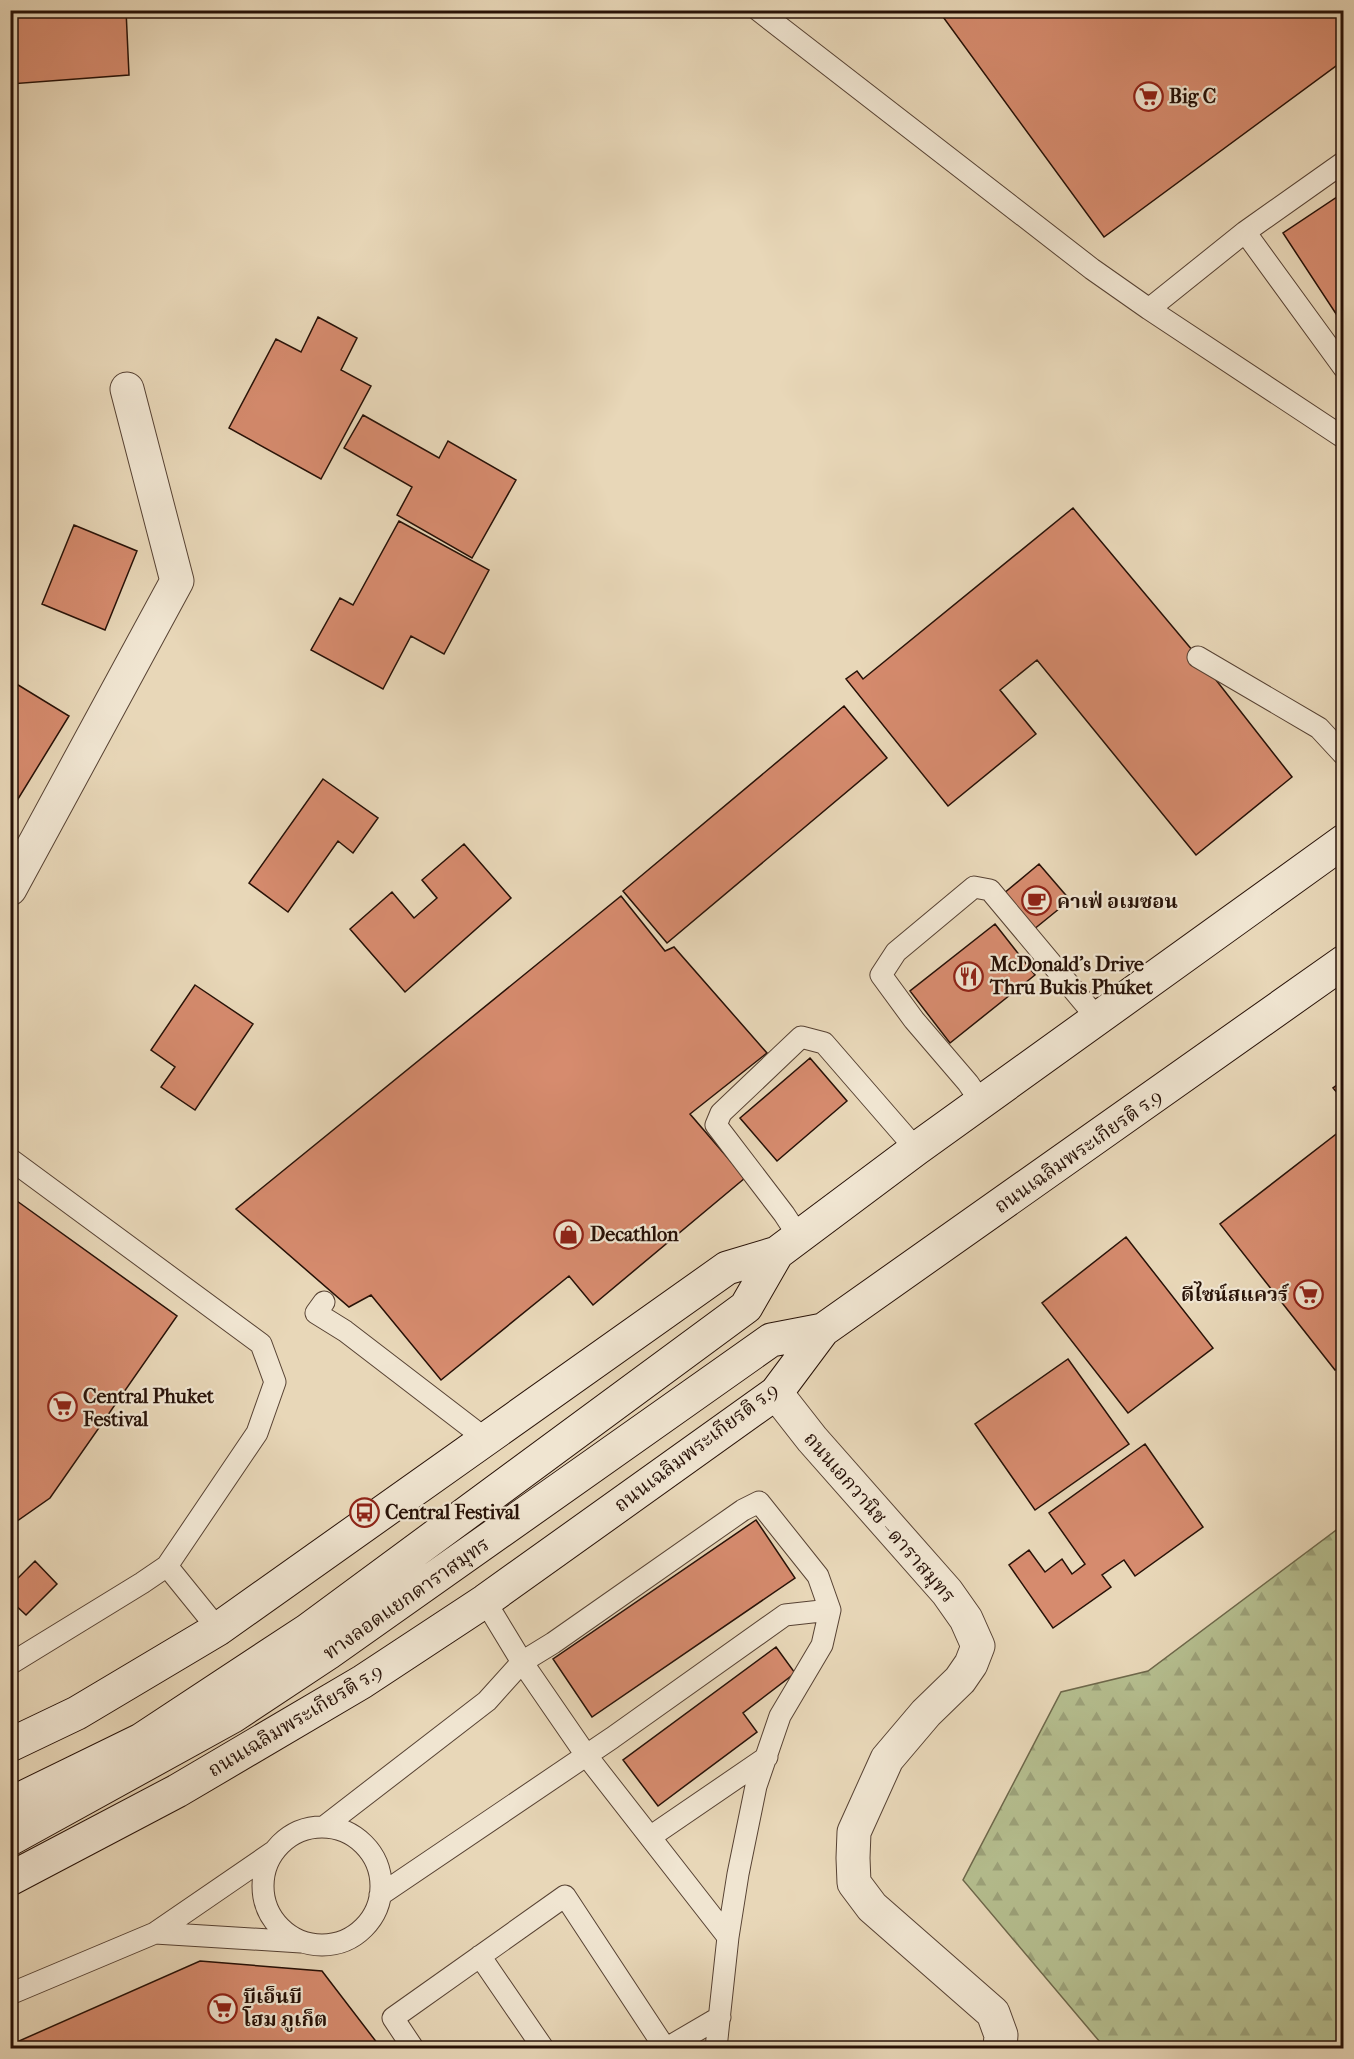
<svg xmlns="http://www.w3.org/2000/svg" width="1354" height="2059" viewBox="0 0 1354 2059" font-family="'IM FELL French Canon','Noto Serif Thai',serif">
<defs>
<pattern id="forest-firs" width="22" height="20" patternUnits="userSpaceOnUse" patternTransform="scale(1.5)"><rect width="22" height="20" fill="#b5be8f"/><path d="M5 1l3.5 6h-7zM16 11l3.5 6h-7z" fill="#9ca27a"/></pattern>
</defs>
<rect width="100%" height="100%" fill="#e8d7b8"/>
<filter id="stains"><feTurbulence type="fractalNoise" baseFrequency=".00333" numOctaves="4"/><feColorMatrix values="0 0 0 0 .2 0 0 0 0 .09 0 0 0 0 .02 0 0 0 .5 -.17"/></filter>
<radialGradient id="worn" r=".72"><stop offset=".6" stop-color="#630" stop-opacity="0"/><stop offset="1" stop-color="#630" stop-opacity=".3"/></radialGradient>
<path fill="url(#forest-firs)" stroke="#6e684b" stroke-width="1.5" d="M1343,1525v523h-238l-142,-168 98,-188 87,-21z"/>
<path fill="#d68b6e" stroke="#271107" stroke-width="1.5" d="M10,10h116l3,65 -119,9z
M938,10h406v50l-240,177z
M1340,195l4,5v126l-61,-93z
M318,317l39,21 -16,32 30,16 -50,93 -92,-51 47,-89 25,13z
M363,415l76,43 9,-17 68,39 -44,78 -75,-43 15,-28 -68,-39z
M1073,508l125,149 94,120 -96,78 -159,-195 -37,30 36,44 -88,72 -102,-127 11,-8 6,8z
M399,521l90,49 -45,84 -33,-18 -28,53 -72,-39 29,-52 13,7z
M74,525l63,26 -32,79 -63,-26z
M10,680l59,36 -59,96z
M844,706l43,52 -220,185 -44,-52z
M323,779l55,39 -25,35 -15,-12 -50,71 -39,-29z
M464,844l47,54 -106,94 -55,-63 42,-37 22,26 23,-20 -15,-18z
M1039,864l31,36 -37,30 -30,-36z
M621,896l44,55 9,-4 93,106 -77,61 55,64 -152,127 -24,-29 -128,104 -70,-85 -22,12 -113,-98z
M995,924l40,51 -85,68 -40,-52z
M195,985l58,39 -58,86 -34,-23 14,-20 -24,-17z
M810,1058l37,43 -70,60 -37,-43z
M1344,1080v21l-11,-13z
M1344,1128v237l-9,5 -115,-146z
M10,1196l167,120 -127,182 -40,28z
M1126,1237l87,111 -85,65 -86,-110z
M1068,1359l61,85 -94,66 -60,-86z
M1145,1444l58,83 -68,49 -11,-16 -22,15 9,12 -58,41 -44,-63 20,-15 16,22 17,-13 10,15 13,-10 -36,-51z
M756,1520l39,58 -203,139 -39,-58z
M35,1561l22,23 -31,31 -16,-15v-14z
M776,1647l19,26 -52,40 14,19 -99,74 -35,-46z
M200,1961l122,10 59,77h-371v-3z"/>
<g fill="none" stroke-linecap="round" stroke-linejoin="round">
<defs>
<path id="lane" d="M758,10l334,259 57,40
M1344,162l-99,70 -96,77 195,129
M1245,232l99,136
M1198,657l121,71 25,27
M981,1102l-13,-19 -54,-63 -33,-45 15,-23 78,-65 16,3 107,128
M10,1159l251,185 14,38 -18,51 -90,133 51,63
M799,1237l-15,-23 -68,-89 5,-12 80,-76 23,6 92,106
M324,1302l-8,11 29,18 129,99 10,10
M485,1601l37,61 64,93 142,182 -12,111
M10,1664l132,-81 25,-17
M325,1826l162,-125 35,-39 31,-19 190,-133 16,-8 59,74 12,34 -8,35 -42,71 -24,70 -18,88 -10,63
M263 1886a59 59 0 1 1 118 0a59 59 0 1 1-118 0Z
M650,1837l117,-80
M380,1895l232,-157 173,-123 45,-5
M155,1933l146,9
M480,1956l63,92
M10,1994l145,-61 118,-81
M413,2048l-20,-30 172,-122 100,152
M667,2048l53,-31"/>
<path id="street" d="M10,889l167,-308 -50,-192
M776,1393l36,46 135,153 19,27 12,27 -7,18 -11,16 -34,33 -39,46 -33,73 -1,26 1,25 18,24 121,106 8,22 -1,13"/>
<path id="secondary" d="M10,1745l67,-32 141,-84 509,-361 50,-15 139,-104 428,-308
M10,1804l131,-64 167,-110 438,-323 31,-54
M10,1839l223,-123 95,-63 443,-313 52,-10
M10,1879l167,-88 185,-109 123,-81 291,-208 47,-63 521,-368"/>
</defs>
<use href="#lane" stroke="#574233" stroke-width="23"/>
<use href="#street" stroke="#574233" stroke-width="35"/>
<use href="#secondary" stroke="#271107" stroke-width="35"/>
<use href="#lane" stroke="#f0e5d1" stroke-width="21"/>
<use href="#street" stroke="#f0e5d1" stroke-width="33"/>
<use href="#secondary" stroke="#f0e5d1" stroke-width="33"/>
</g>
<defs>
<symbol id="supermarket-ring" viewBox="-11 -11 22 22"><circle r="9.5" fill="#f0e5d1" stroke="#8f2418" stroke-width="1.5"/><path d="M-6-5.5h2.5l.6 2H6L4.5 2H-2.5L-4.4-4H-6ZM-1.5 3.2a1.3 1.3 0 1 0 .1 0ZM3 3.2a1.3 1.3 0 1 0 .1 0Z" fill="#8f2418"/></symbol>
<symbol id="cafe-ring" viewBox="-11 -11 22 22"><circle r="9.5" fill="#f0e5d1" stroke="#8f2418" stroke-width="1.5"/><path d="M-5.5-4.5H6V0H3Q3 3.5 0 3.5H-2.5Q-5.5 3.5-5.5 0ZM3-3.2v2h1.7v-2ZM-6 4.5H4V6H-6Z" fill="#8f2418"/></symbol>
<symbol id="restaurant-ring" viewBox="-11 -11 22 22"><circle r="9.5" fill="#f0e5d1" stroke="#8f2418" stroke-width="1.5"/><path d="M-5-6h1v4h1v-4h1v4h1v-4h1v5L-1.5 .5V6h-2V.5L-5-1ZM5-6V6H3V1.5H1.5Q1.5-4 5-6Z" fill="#8f2418"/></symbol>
<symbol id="shop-ring" viewBox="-11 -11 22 22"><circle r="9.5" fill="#f0e5d1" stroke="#8f2418" stroke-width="1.5"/><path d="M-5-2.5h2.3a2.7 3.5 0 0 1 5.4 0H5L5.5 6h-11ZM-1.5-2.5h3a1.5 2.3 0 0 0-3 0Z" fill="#8f2418"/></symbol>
<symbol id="bus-ring" viewBox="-11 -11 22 22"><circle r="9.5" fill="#f0e5d1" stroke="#8f2418" stroke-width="1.5"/><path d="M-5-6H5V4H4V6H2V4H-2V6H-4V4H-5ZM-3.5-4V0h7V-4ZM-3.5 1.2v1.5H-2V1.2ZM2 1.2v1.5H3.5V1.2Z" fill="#8f2418"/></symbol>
</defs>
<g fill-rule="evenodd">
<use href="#supermarket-ring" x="1132" y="80" width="33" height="33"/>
<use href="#cafe-ring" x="1020" y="884" width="33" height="33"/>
<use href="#restaurant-ring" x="952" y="960" width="33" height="33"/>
<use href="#shop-ring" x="552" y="1218" width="33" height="33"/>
<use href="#supermarket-ring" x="1292" y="1278" width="33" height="33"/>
<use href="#supermarket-ring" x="46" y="1390" width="33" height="33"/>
<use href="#bus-ring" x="348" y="1496" width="33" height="33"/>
<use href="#supermarket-ring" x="206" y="1992" width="33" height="33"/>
</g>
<g text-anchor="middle" stroke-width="4.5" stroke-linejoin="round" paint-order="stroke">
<g font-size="20" font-weight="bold" fill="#271107" stroke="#f0e5d1" text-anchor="start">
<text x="1169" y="103">Big C</text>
<text x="1057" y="908">คาเฟ่ อเมซอน</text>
<text x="990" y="971">McDonald's Drive<tspan x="990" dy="23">Thru Bukis Phuket</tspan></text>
<text x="590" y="1241">Decathlon</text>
<text x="1288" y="1301" text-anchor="end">ดีไซน์สแควร์</text>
<text x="83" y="1403">Central Phuket<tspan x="83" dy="23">Festival</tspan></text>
<text x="385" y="1519">Central Festival</text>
<text x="243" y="2003">บีเอ็นบี<tspan x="243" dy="23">โฮม ภูเก็ต</tspan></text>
</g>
<g font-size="20" fill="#271107" stroke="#f0e5d1">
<text transform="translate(1078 1151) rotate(-35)" y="7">ถนนเฉลิมพระเกียรติ ร.9</text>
<text transform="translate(696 1447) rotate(-37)" y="7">ถนนเฉลิมพระเกียรติ ร.9</text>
<text transform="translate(880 1517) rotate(49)" y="7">ถนนเอกวานิช - ดาราสมุทร</text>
<text transform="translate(406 1598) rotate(-35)" y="7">ทางลอดแยกดาราสมุทร</text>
<text transform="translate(295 1720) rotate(-31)" y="7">ถนนเฉลิมพระเกียรติ ร.9</text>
</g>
</g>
<rect width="1354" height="2059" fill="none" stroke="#e8d7b8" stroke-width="36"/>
<rect x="12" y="12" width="1330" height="2035" fill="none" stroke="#271107" stroke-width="3"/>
<rect x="18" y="18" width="1318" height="2023" fill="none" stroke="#271107" stroke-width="1.5"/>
<rect width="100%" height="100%" filter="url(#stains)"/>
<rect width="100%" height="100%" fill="url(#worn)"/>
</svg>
